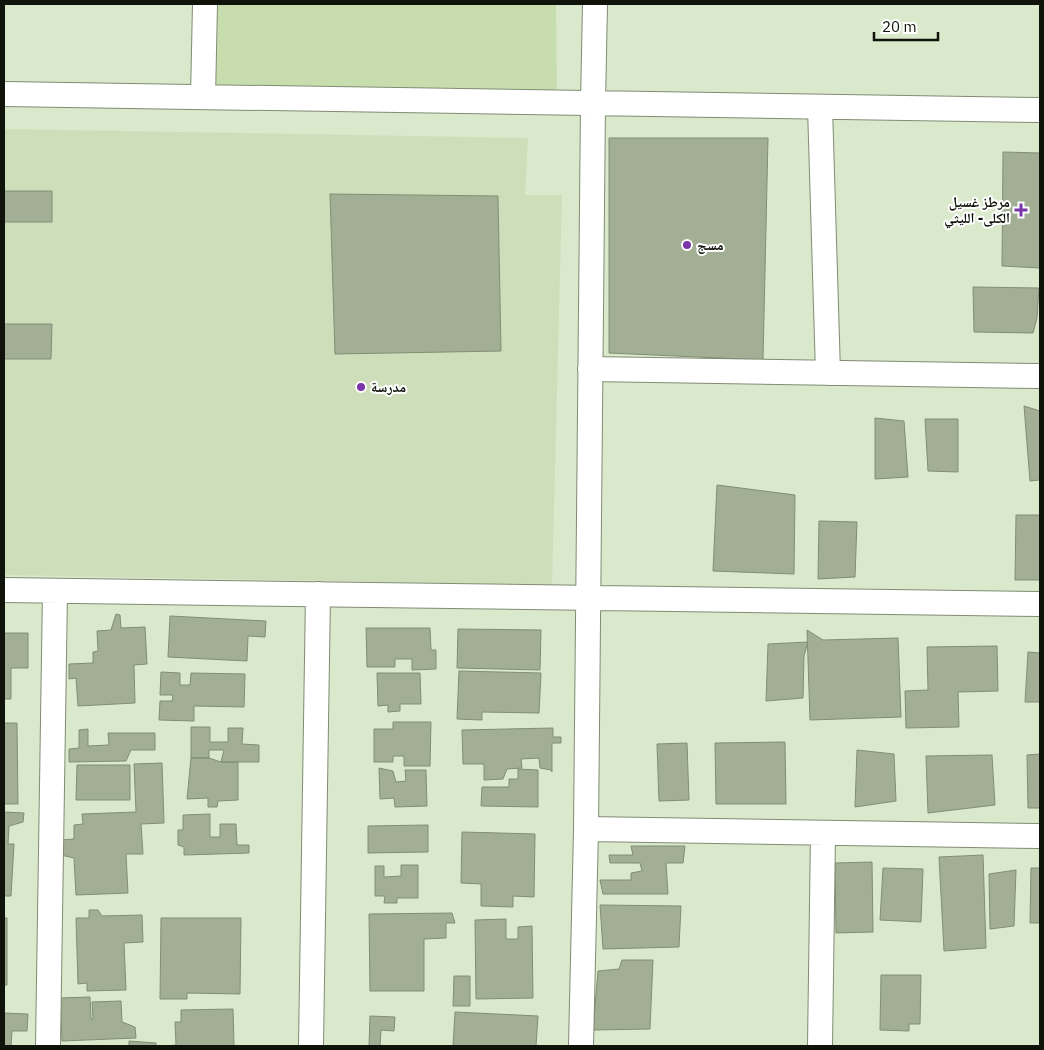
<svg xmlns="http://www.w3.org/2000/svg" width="1044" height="1050" viewBox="0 0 1044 1050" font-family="'IBM Plex Sans','Noto Naskh Arabic',sans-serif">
<rect width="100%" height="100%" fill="#dae8cc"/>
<path fill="#cedebb" d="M4,129l524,9 -3,57h37l-10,390 -548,-10z"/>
<path fill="#c7ddae" d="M214,4h342l1,103 -344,-3z"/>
<path fill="#a2af94" stroke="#818e74" d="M609,138h159l-5,222 -154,-7z
M1003,152l37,1v115l-38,-2z
M4,191h48v31h-48z
M330,194l168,2 3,155 -166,3z
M973,287l66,1 -2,30 -4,15 -59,-1z
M4,324h48l-1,35h-47z
M1024,406l16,5v69l-10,1z
M875,418l29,3 4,56 -33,2z
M925,419h33v53l-30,-1z
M717,485l78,10 -1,79 -81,-3z
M1016,515h24v65h-25z
M819,521l38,1 -2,55 -37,2z
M116,614l4,1 1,13 24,-1 2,37 -13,1 1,38 -57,3 -2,-28 -7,1v-15l24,-1v-11l5,-1 -1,-20 14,-1z
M170,616l96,5 -1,16 -17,-1 -1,25 -79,-4z
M366,628h64l1,22h5v19l-24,1v-11h-17v8h-28z
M458,629l83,1 -1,40 -83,-2z
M807,630l16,10 75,-2 3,79 -91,3z
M4,633h24v35h-17v31h-7z
M808,642l-4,14 -1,42 -37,3 2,-57z
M997,646l1,45 -40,1 1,35 -53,1 -1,-37 23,-1 -1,-43z
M1028,652l12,1v49h-15z
M459,671l82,2 -2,40 -57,-1v8l-25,-1z
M161,672l19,1v12h10l1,-12 54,1 -1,33 -50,-1v15l-35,-1 1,-19h12l1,-6h-13z
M377,673h43l1,31h-21v7l-12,1v-7l-10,1z
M393,722h38l-1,44h-26v-10h-11v6h-19v-33h19z
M4,723h13l1,81h-14z
M191,727h19v15h18v-14h15l-1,16 17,1v17h-38l3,-12h-15v8h-18z
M553,728v9h8v6h-9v29l-1,-2 -11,-2 -1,-10 -18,1 1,9 -15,1 -4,10 -19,1v-16h-21l-1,-34z
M88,729v17l21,-1 -1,-12h47v17h-24l-5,11 -57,1v-13l10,-1v-18z
M785,742l1,62h-70l-1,-61z
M687,743l2,57 -30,1 -2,-57z
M857,750l37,4 2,47 -41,6z
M1040,754v54h-12l-1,-53z
M992,755l3,50 -67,8 -2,-57z
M191,758h18l12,4h17v38l-20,1 -1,6h-9v-9l-21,1z
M162,763l2,60 -23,1 2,30h-17l2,39 -52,2 -2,-37 -18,-4 4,-14 14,-1v-14l9,-1 -1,-10 54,-2 -2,-48z
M77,765h53v35h-54z
M379,768l14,3 3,11 10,-1 -1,-11h21l1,36 -32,1 -1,-9 -14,1z
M518,769l20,1v37l-57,-1 1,-19h27v-8h9z
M4,812l20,1 -1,9 -14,4 -1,18h6l-3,52h-7z
M210,814v23h10v-13h16l1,21h12v8l-65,2v-8l-6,-2v-15h5v-15z
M428,825v27l-60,1v-27z
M462,832l73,2 -1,63 -21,-1v11l-32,-1v-22l-20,-1z
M631,846h54l-2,17h-17l2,31h-65l-3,-14h31v-7l11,-2 -2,-8h-30l-1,-8h24z
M983,855l3,93 -42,3 -5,-94z
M872,862l1,70 -37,1 -1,-70z
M401,865h17v33h-21v5h-13l1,-7h-10v-30h9v11l17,-1z
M883,868l40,1 -2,53 -41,-2z
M1031,868h9v55h-10z
M1016,870l-2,56 -24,3 -1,-55z
M600,905l81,1 -2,41 -76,2z
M89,910h9l4,6 40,-1 1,27 -19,1 2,47 -39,1v-8l-9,1 -2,-66h13z
M452,913l3,10h-9v15l-22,1v52h-54l-1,-77z
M4,918h3v67h-3z
M161,918h80l-1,76 -53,-1v6h-27z
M506,919v20h12v-12l14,-1 1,72 -57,1 -1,-79z
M622,960h31l-3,69 -57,1 5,-59 21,-2z
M881,975h40l-1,49h-11v7l-29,-1z
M454,976h16v30h-17z
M90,997l1,22h2l-1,-17 29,-1 1,21 13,5 1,11 -74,3 -2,-43z
M233,1009l1,37h-69l11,-1 -1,-23h6v-12z
M455,1012l83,4 -2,30h-83z
M4,1013l24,1 -1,17h-15l-1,15h-7z
M370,1016l25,1 -1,14 -13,-1 -1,16h-11z
M129,1041l27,2v3h-27z"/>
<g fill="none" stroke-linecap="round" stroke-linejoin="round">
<defs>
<path id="minor" d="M4,94l1036,16
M203,97l2,-93
M820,107l8,266
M590,369l450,7
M4,590l1036,14
M586,829l454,7
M48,1046l7,-455
M311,1046l7,-452
M581,1046l5,-217 7,-726 2,-99
M820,1046l3,-213"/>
</defs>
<use href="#minor" stroke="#808c73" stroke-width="26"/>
<use href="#minor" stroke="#fff" stroke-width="24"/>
</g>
<g fill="#7a36a9" stroke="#fff" stroke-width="2">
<path d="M1018.5 202.5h5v5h5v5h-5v5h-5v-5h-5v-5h5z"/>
<circle cx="687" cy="245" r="5"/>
<circle cx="361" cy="387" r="5"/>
</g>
<g text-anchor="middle" stroke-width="4" stroke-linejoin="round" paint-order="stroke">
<g font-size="14" font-weight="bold" fill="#0f130a" stroke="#fff" text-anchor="start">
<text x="1010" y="207" text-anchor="end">مرطز غسيل<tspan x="1010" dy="16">الكلى- الليثي</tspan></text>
<text x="697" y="250">مسج</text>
<text x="371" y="392">مدرسة</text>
</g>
</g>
<rect width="1044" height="1050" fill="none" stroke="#0f130a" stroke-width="10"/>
<path d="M874 32v8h64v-8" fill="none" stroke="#0f130a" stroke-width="2.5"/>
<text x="882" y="32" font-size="15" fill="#0f130a" stroke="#ffffff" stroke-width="4" paint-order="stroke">20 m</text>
</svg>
